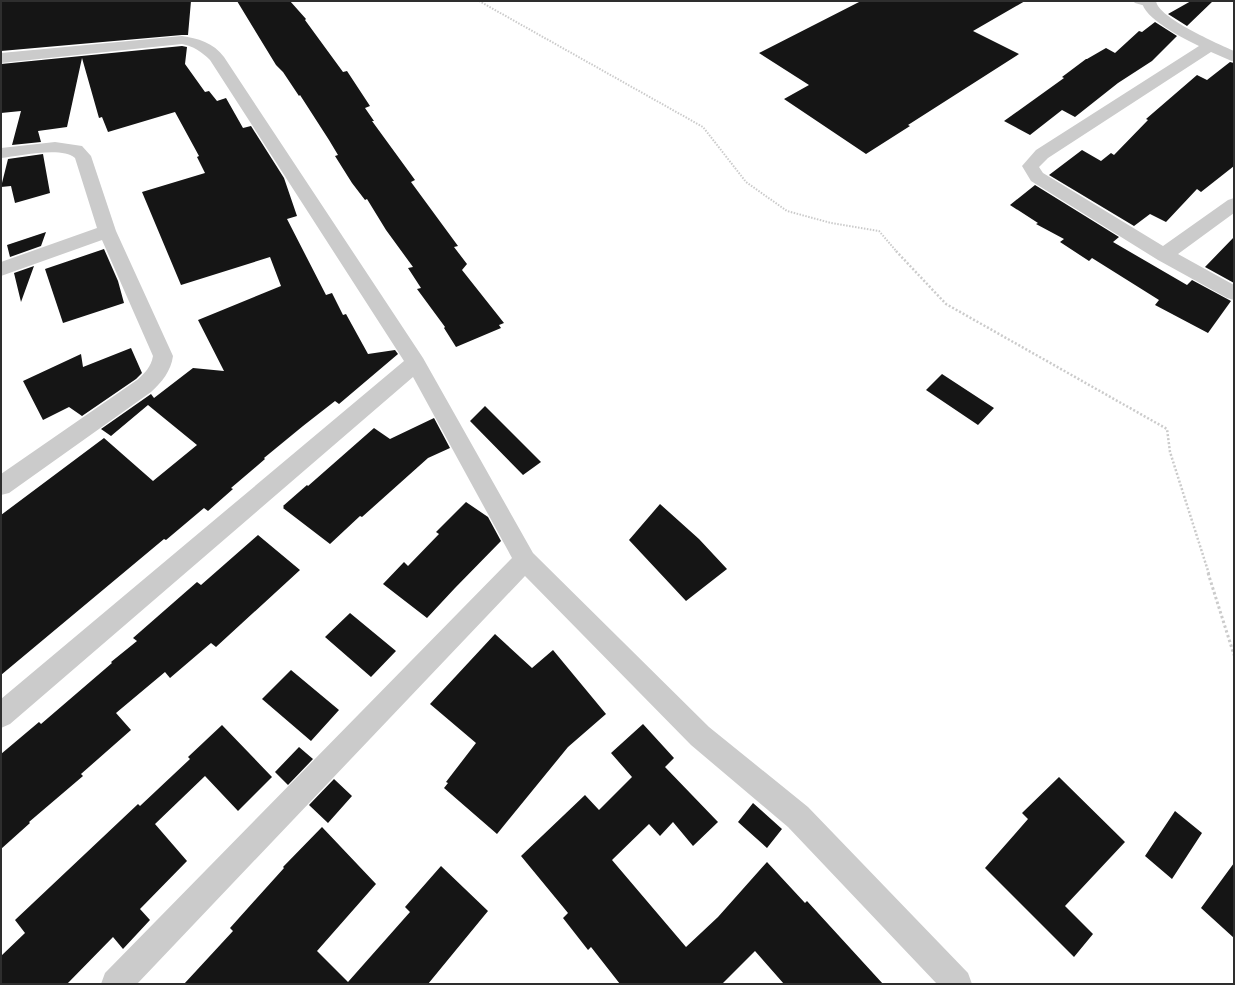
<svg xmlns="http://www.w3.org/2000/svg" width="1235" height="985" viewBox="0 0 1235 985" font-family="'Archivo Narrow',sans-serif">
<rect width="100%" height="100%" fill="#fff"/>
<path fill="#151515" d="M1,1h190l-3,34h-6l-181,16z
M237,1h53l16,18 -1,1 38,52 4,-1 23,35 -5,2 9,13h-2l43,59 -4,2 47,64 -4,1 13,17 -5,6 42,53 -5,2 2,3 -45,19 -12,-19 1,-1 -28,-38 4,-1 -13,-20 5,-1 -27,-37 -19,-31 -2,1 -13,-17 -17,-27 3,-1 -9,-15 -29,-45 -1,1 -16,-24 -7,-7z
M861,1h164l-52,30 46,23 -111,71 2,1 -44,28 -82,-55 25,-14 -50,-32z
M1191,1h22l-26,25 -19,-12z
M1155,22l22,14 -25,25 -34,22 -43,34 -13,-7 -32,25 -26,-14 60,-43 -2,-1 24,-18h1l19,-11 9,5 24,-22 3,1z
M182,46l5,1 -2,17 20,28 4,-1 8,10 9,-3 17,30 8,-2 33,52 13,38 -10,3 39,76 6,-2 11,22 3,-1 22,40 27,-4 3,4 -59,50 -4,-3 -32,25 -39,32 1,1 -34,29 2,1 -25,22 -4,-3 -38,32 -2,-1 -163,136v-160l103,-77 49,43 44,-36 -49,-40 -37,31 -10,-7 50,-35 3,4 39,-30 31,3 -26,-51 83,-34 -11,-29 -89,28 -39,-93 63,-19 -8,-16 2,-1 -24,-44 -67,20 -6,-15 -3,1 -17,-60 -15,69 -29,4 3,11 -29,3 9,-34 -20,2v-49z
M1230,62l4,1v103l-33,26 -4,-3 -31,33 -16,-8 -16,12 -85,-51 33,-25 19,11 10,-8 3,2 34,-35 -2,-1 51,-44 10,5z
M43,154l7,39 -35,10 -4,-17 -10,1 7,-28z
M1035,185l84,52 -6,5 74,43 5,-5 39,21 -23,32 -53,-28 4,-5 -67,-42 -3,3 -29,-19 4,-3 -28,-15 2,-1 -28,-18z
M46,232l-5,14 -31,11 -3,-12z
M1234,237v46l-29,-16z
M104,249l14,32 6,22 -61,20 -18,-54z
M34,266l-13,36 -7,-29z
M131,348l11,25 -6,6 -54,37 -13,-9 -26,13 -20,-39 58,-27 2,13z
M942,374l52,34 -16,17 -52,-35z
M485,406l56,56 -18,13 -53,-54z
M434,418l16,30 -22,10 -66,59 -2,-1 -30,28 -47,-36 1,-1 -1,-1 24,-21 1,1 66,-58 16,11z
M466,502l22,15 13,24 -46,47 -28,30 -44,-34 21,-22 4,4 31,-32 -3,-2z
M660,504l39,35 28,30 -41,32 -57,-61z
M258,535l42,35 -84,77 -5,-4 -41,35 -5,-6 -49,41 15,17 -50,44 2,2 -54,46 1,1 -29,26v-95l38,-32 2,2 71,-61 -1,-1 26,-21 -4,-3 64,-56 4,3z
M350,613l46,38 -25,26 -46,-40z
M495,634l37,34 21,-18 53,64 -38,33 -71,87 -53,-46 4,-5 -2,-1 30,-39 -46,-39z
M291,670l48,40 -28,31 -49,-42z
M643,724l31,34 -9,9 53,55 -25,24 -20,-24 -13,14 -11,-12 -37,36 74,87 32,-30 49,-55 38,41 2,-2 76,83h-99l-29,-33 -33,33h-102l-29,-37 -3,3 -25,-32 5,-5 -47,-57 64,-61 14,15 33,-33 -21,-24z
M222,725l50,52 -34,34 -33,-35 -50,48 32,37 -47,48 10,11 -27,29 -10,-12 -46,47h-66v-28l24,-23 -10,-13 123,-116 2,2 50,-47 -2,-2z
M299,747l14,12 -25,26 -13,-13z
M1059,777l66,65 -60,64 28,28 -19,23 -89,-89 43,-49 -6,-6z
M334,779l18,17 -24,27 -19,-18z
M753,803l29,26 -15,19 -29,-26z
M1175,811l27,22 -30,46 -27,-23z
M322,827l54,57 -59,67 31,31 62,-70 -5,-5 36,-41 47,45 -60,73h-244l49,-53 -3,-3 54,-60 -1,-1z
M1234,863v75l-33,-30z"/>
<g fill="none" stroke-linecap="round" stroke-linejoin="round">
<path stroke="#cbcbcb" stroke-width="2" stroke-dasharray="1.5 1.5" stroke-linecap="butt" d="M479,1l224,126 43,55 41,29 44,12 48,8 18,21"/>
<path stroke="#cbcbcb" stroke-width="2.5" stroke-dasharray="2 2" stroke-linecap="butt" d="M896,251l50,53 221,125 3,23 39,122"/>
<path stroke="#cbcbcb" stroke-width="3" stroke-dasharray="2.5 2.5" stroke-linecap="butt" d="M1208,573l26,82"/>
<path fill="#cbcbcb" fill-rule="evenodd" d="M1133,1h16l5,3 -5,3 -14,-4z"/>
<path fill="#cbcbcb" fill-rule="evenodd" d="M1142,1h14c2,17 63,43 78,50v11l-23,-10 -163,106 -9,9 4,6 120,73 65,-46 6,-2v15l-56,41 56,31v15l-7,-2 -69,-38 -127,-79 -9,-15 14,-16 163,-104c-14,-7 -57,-28 -57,-45z
M182,36c15,2 32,7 42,21l199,301 110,195 176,174 99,80 160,166 4,11h-35l-149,-157 -97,-82 -166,-169 -388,408h-36l4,-11 407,-415 -99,-181 -403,347 -9,4v-29l403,-338 -194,-301c-8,-8 -17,-14 -28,-16l-181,19v-10z
M55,142l27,4 9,10 25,75 57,125c-2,15 -11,26 -22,36l-142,101 -8,2v-21l136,-94c8,-7 14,-13 16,-24l-51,-116 -101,36v-14l96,-34 -22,-70c-13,-12 -56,-2 -74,0v-10z"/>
</g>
<rect width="1235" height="985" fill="none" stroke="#2e2e2e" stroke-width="4"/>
</svg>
